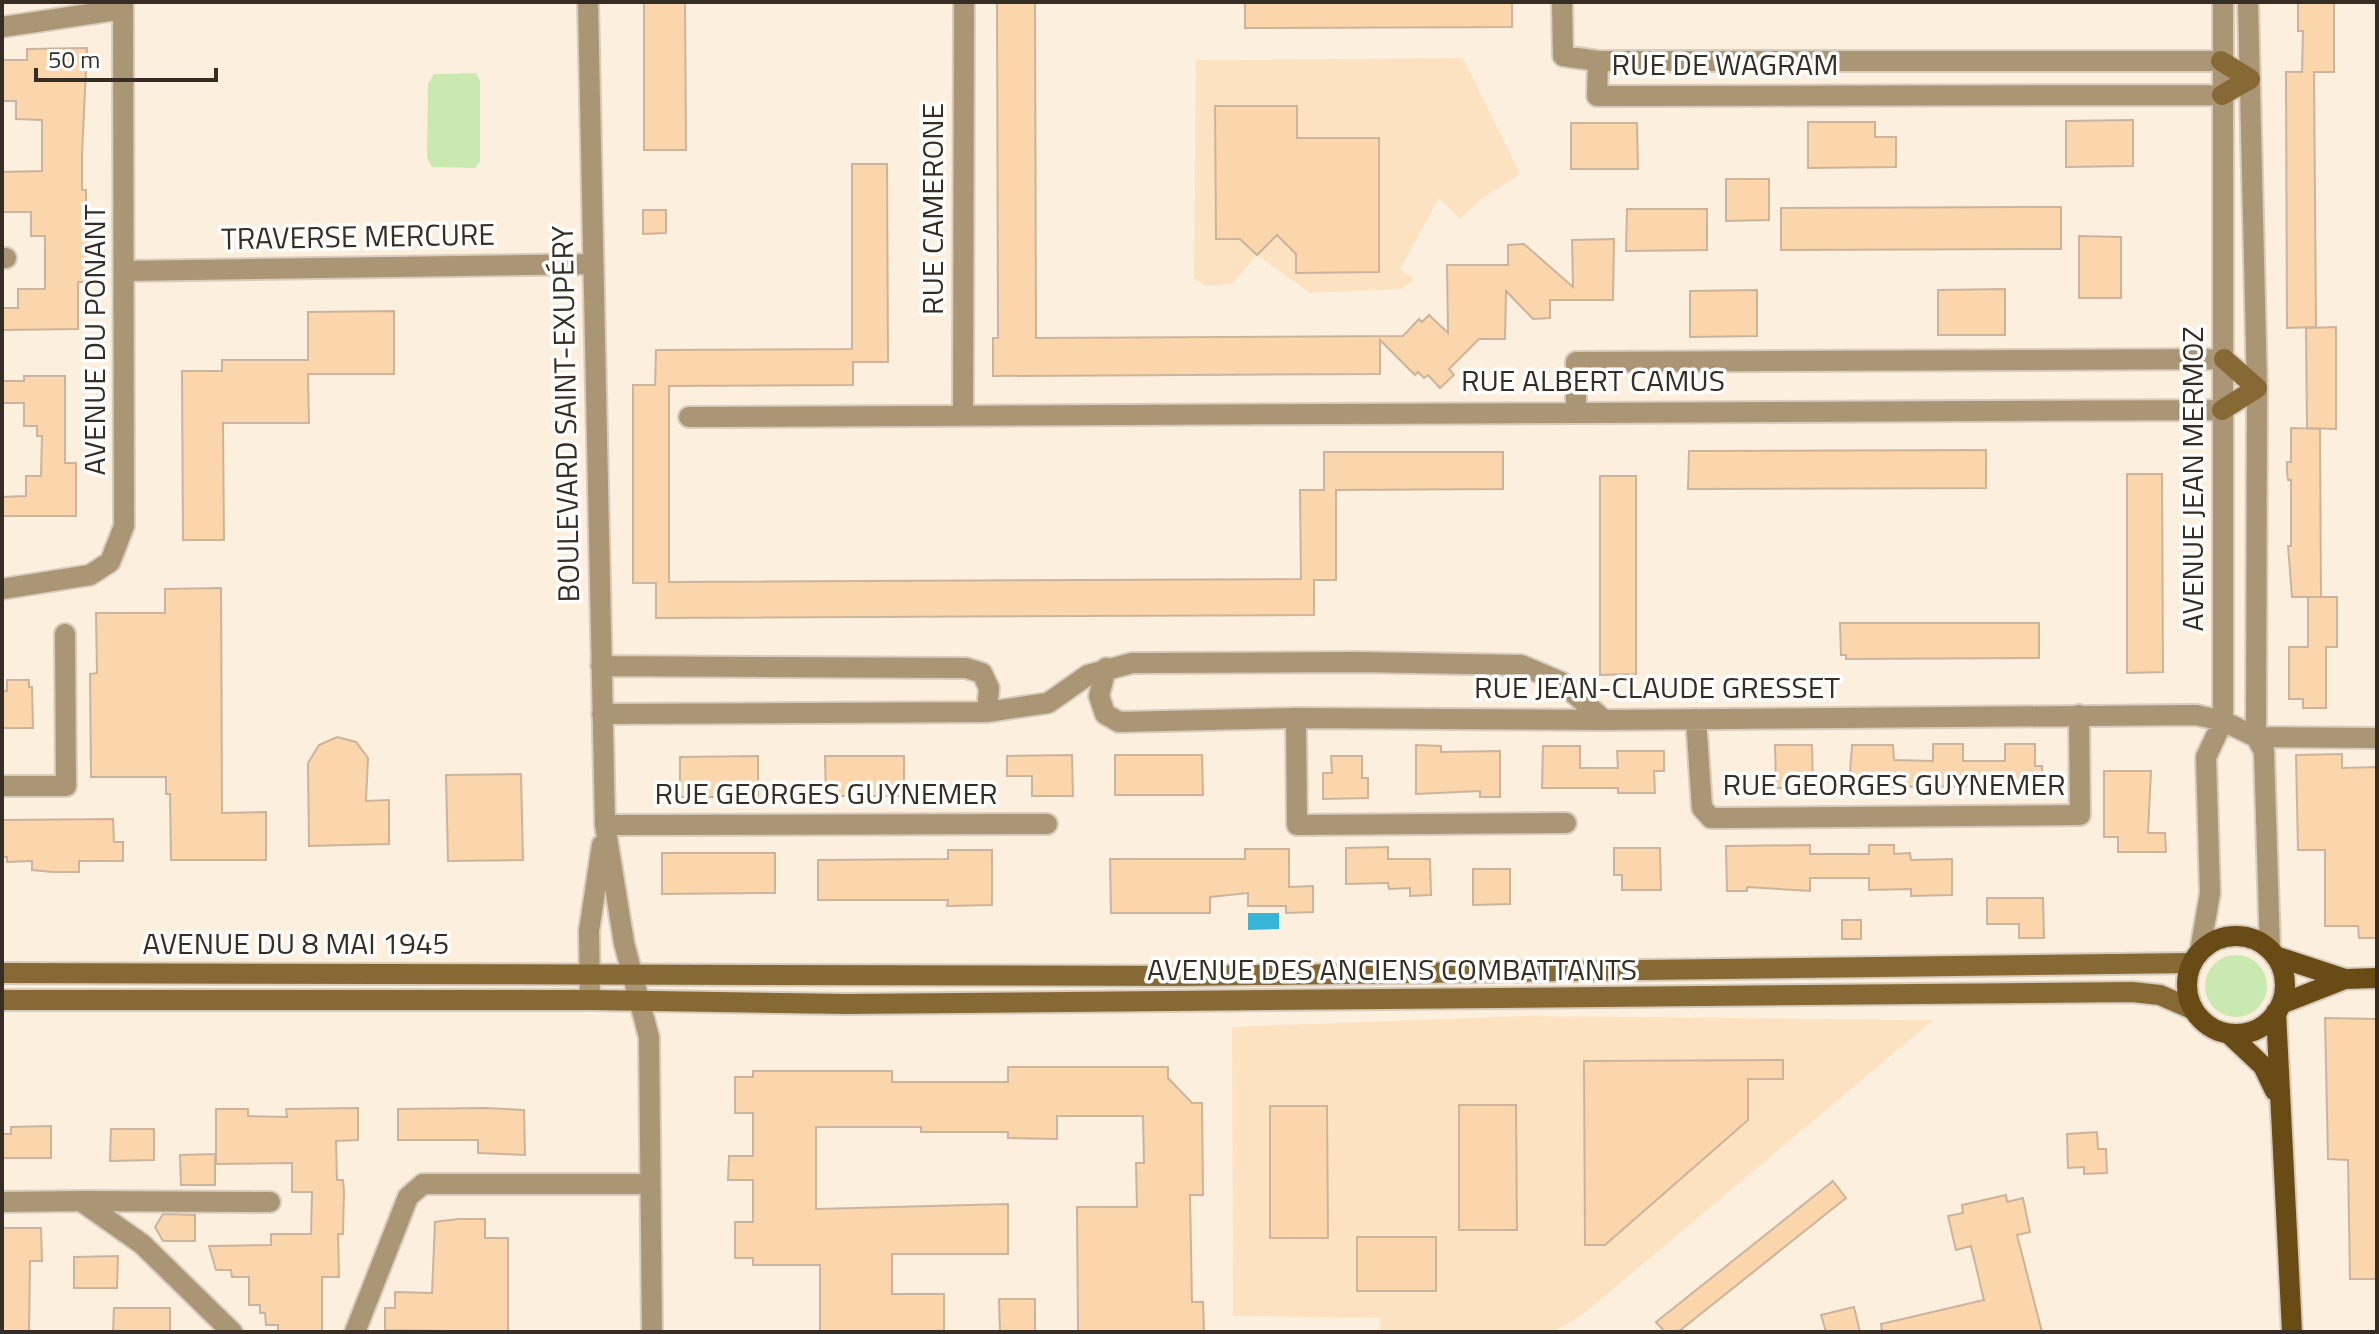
<svg xmlns="http://www.w3.org/2000/svg" width="2379" height="1334" viewBox="0 0 2379 1334" font-family="'Titillium Web',sans-serif">
<rect width="100%" height="100%" fill="#fcefde"/>
<path fill="#fde2c1" d="M1463,58l57,116 -39,25 -21,20 -21,-21 -39,71 14,10 -13,10 -91,4 -53,-38 -25,29 -27,2 -11,-8 2,-218z
M1529,1016l404,4 -351,295 -29,17h-172l-1,-14 -147,-2 -1,-289z"/>
<path fill="#c9e9b1" d="M476,73l4,8v80l-5,7 -43,-1 -5,-9 1,-74 6,-10z
M2205 986a31 31 0 1 1 62 0a31 31 0 1 1-62 0Z"/>
<path fill="#38b4d7" d="M1248,913h31v16l-31,1z"/>
<path fill="#fbd5ab" stroke="#cbb49b" stroke-width="2" d="M644,2h41l1,148h-42z
M997,2h38l1,336 367,-2 16,-17 3,3 7,-7 19,18 -1,-68h61v-20l16,-1 49,43 -1,-47 42,-1 -1,61h-63v18l-17,1 -27,-28 -1,48h-26l-30,30 5,6 -14,13 -12,-13 -4,3 -6,-6 -3,3 -35,-35v34l-387,2v-38h5z
M1245,2h267v25l-267,1z
M2298,2h36v70h-20l2,255 -29,1 -1,-256h16l1,-41h-5z
M87,48l-5,106v36h4v21h4v71h-12v47l-76,1v-22h16v-19h27v-53h-14v-24h-29v-40l40,-1v-51l-26,-1v-18h-14v-41h25v-11z
M1215,106h82v32h82v134l-83,1v-19l-19,-19 -20,20 -17,-16h-24z
M2133,120v46l-67,1v-46z
M1808,122h67v15h21v30l-88,1z
M1571,123h66l1,46h-67z
M852,164h35l1,198h-35v23l-184,1v196l632,-3 -1,-89h24v-38h179v37l-167,1v90h-22v35l-658,3v-35h-23v-198h22l1,-35 196,-1z
M1726,179h43v41l-43,1z
M2061,207v42l-280,1v-42z
M1627,209h80v41l-81,1z
M643,210h23v23l-23,1z
M2079,236l42,1v61h-42z
M2005,289v46h-67v-45z
M1757,290v46l-67,1v-46z
M394,311v63h-86l1,49h-86l1,117h-41l-1,-169h40v-11h86v-48z
M2336,327v102l-29,-1 -1,-100z
M24,376h41v87h11v53h-74v-19l24,-1v-20h15l1,-40h-5v-10h-13v-23h-22v-22h22z
M2291,428l29,1 1,168h-29l-4,-51h3v-66h-3l-1,-8v-10h4z
M1986,450v38l-298,1 1,-38z
M2127,474h35l1,198 -36,1z
M1600,476h36v198l-36,1z
M221,588l1,225 44,-1v48h-95l-1,-66h-4v-17h-75l-1,-103 7,-1 -1,-60h69v-24z
M2308,597h29v50h-11v61h-23v-9h-14v-52h19z
M1840,623h199v35l-193,1v-4h-5z
M7,680h22v7h3l1,41h-31v-37h5z
M337,737l19,5 12,16 -2,43 23,-1v44l-80,2 -1,-83 11,-18z
M1933,744h30v17h42v-17h30v22h7v20l-193,1 3,-42h41l1,15 39,1z
M1416,745l25,1v6l59,-1v46h-20v-6l-64,3z
M1775,745h37l1,42 -37,1z
M1543,746h37v22h38l-1,-17h47v20h-10l1,22h-37v-5h-76z
M2342,754v14l35,-1v171h-18l-1,-12h-33v-76h-27l-2,-95z
M1072,755l1,41h-41v-20h-25v-20z
M1115,755h87l1,40h-88z
M758,756v41h-78v-40z
M825,756h79v40h-78z
M1331,756h31v22h6v20l-45,1v-26h9z
M2104,771h47l-3,62h17l1,19h-48v-15h-14z
M521,774l2,86 -75,1 -2,-86z
M113,819l1,23h9v19h-44v11h-26l-21,-2v-9l-25,1v-5h-5v-37z
M1810,845v9h59v-9h25v9l16,-1 1,7 41,-1v36l-41,1v-7l-42,1v-12h-59v13l-63,-4v4h-20l-1,-45z
M1388,847v12h42l1,36 -21,1v-8l-21,1 -1,-6 -42,1v-36z
M1614,848h46l1,42h-39v-15h-8z
M1245,849h44v38l24,-1v26l-27,1v-7h-38v-13l-38,4v16h-99l-1,-54h135z
M948,850h44v55l-45,1 1,-6h-130v-40l130,-1z
M662,853h113v40l-113,1z
M1473,869h37v35l-37,1z
M1987,898h56l1,40h-25v-14h-32z
M1842,920h19v19h-19z
M2325,1018l52,1v260h-27l-2,-119 -20,-1z
M1783,1060v19h-35v41l-143,125h-20l-1,-184z
M1008,1067h160v11l24,25h10l1,92h-13l2,107h11l1,30h-126l-1,-125h60l-1,-44h8l-1,-47h-86v23l-49,-1v-6h-87v-5h-105v82l192,-5v50h-116v40h52v38h-124v-67h-67v-7h-18v-36h18v-42h-25l1,-24h24v-43h-18v-36h18v-6h139v11h116z
M1459,1105h57l1,125h-58z
M1270,1106h57l1,132h-58z
M358,1108v32l-22,1 1,39h6l1,11 -1,43h-5l1,43h-17v55h-44v-7h-12l-1,-12h-5v-8h-11v-28h-17l-1,-7h-15l-7,-24 62,-1v-11h40l1,-42h-20v-29l-76,1v-55h32v7l39,1 -1,-8z
M486,1108l38,2 1,45 -47,-2v-13h-80v-31z
M51,1126v32h-49v-24h9v-7z
M111,1129h43v31l-44,1z
M2097,1132l1,17h8l1,24 -23,1v-7l-16,1 -1,-34z
M215,1154v31h-34l-1,-30z
M1833,1181l13,17 -168,134h-13l-9,-10z
M2006,1195l1,7 16,-4 7,34 -13,3 25,97h-160l-1,-8 103,-24 -13,-54 -15,4 -8,-34 15,-3 -1,-8z
M163,1214l32,1v26h-32l-8,-14z
M458,1219h27v19h23v94l-123,-2v-22h10v-16l37,1 3,-71z
M2,1228h39l1,33h-12l-1,71h-27z
M1357,1237h79v54h-79z
M118,1256l-1,32h-43v-31z
M999,1299h36v33h-35z
M1854,1307l6,25h-34l-5,-17z
M114,1308h56v24h-57z"/>
<g fill="none" stroke-linecap="round" stroke-linejoin="round">
<defs>
<path id="street" d="M588,2l17,823 19,118 25,94 3,295
M1562,2l1,54 35,5
M2248,2l9,386 -1,349 8,14 6,199
M2,27l121,-18
M2221,61h-623l-1,35 625,-1
M2,258h4
M125,271l467,-7
M1576,410v-48l648,-3
M963,416l1,-414
M689,417l1533,-7
M2,589l88,-14 20,-13 14,-36 -1,-524
M601,666l365,2 16,5 7,15 -2,24
M1106,668l-7,28 6,18 14,8 177,-4 308,2 592,-5 27,6 33,16 121,1
M602,714l385,-2 61,-9 40,-28 44,-12 225,-1 164,3 40,17 43,38
M1296,718l1,107 269,-2
M1696,719l6,89 9,10h13l356,-3 -1,-100
M2,786h64l-1,-152
M605,825l442,-1
M2200,951l10,-58 -4,-136 17,-36v-719
M590,1000l-1,-69 13,-86
M81,1201l189,1
M2,1202l79,-1 61,43 90,88
M355,1332l53,-135 15,-13h227"/>
<path id="secondary" d="M2221,61l29,18 -28,16
M2222,410l35,-22 -33,-29
M2,973l1182,3 1008,-13
M2,1000h588l256,4 1286,-12 28,3 32,14"/>
<path id="primary" d="M2187 985a49 49 0 1 1 98 0a49 49 0 1 1-98 0Z
M2275,956l70,23 32,-1
M2281,1004l64,-25
M2276,1012l16,320
M2229,1034l34,32 12,25"/>
</defs>
<use href="#street" stroke="#d8ccbd" stroke-width="24"/>
<use href="#secondary" stroke="#d8ccbd" stroke-width="24"/>
<use href="#primary" stroke="#d8ccbd" stroke-width="24"/>
<use href="#street" stroke="#aa9574" stroke-width="20"/>
<use href="#secondary" stroke="#876935" stroke-width="20"/>
<use href="#primary" stroke="#694c15" stroke-width="20"/>
</g>
<g text-anchor="middle" stroke-width="7" stroke-linejoin="round" paint-order="stroke">
<g font-size="30" fill="#362e24" stroke="#fff">
<text x="1725" y="75">RUE DE WAGRAM</text>
<text transform="translate(933 209) rotate(-90)" y="10">RUE CAMERONE</text>
<text transform="translate(358 237) rotate(-1)" y="10">TRAVERSE MERCURE</text>
<text transform="translate(95 340) rotate(-90)" y="10">AVENUE DU PONANT</text>
<text x="1593" y="391">RUE ALBERT CAMUS</text>
<text transform="translate(566 414) rotate(-91)" y="10">BOULEVARD SAINT-EXUPÉRY</text>
<text transform="translate(2193 479) rotate(-90)" y="10">AVENUE JEAN MERMOZ</text>
<text x="1657" y="698">RUE JEAN-CLAUDE GRESSET</text>
<text x="1894" y="795">RUE GEORGES GUYNEMER</text>
<text x="826" y="804">RUE GEORGES GUYNEMER</text>
<text x="296" y="954">AVENUE DU 8 MAI 1945</text>
<text x="1392" y="980">AVENUE DES ANCIENS COMBATTANTS</text>
</g>
</g>
<rect width="2379" height="1334" fill="none" stroke="#362e24" stroke-width="8"/>
<path d="M36 68v12h180v-12" fill="none" stroke="#362e24" stroke-width="4"/>
<text x="48" y="68" font-size="24" fill="#362e24" stroke="#ffffff" stroke-width="6" paint-order="stroke">50 m</text>
</svg>
